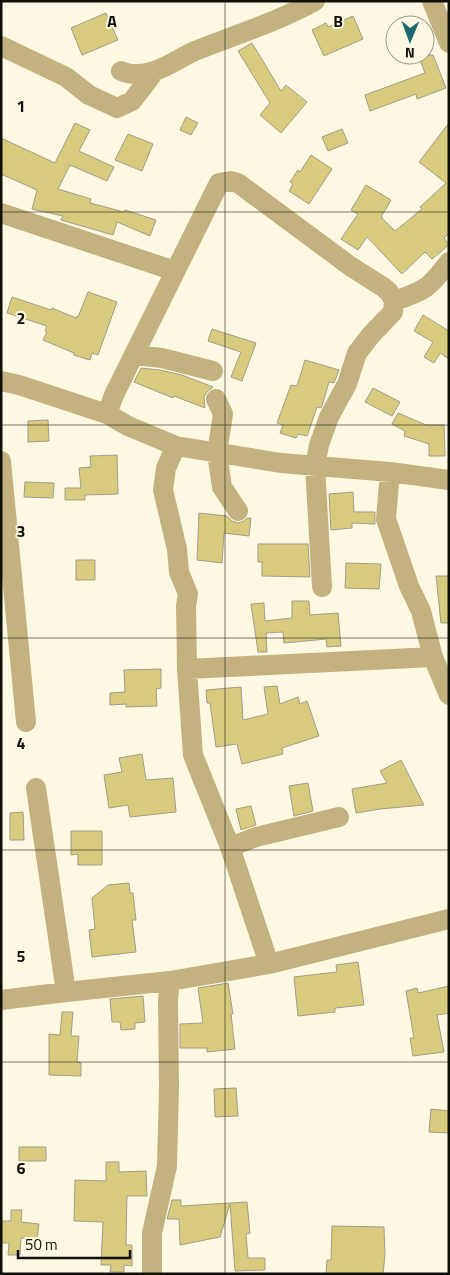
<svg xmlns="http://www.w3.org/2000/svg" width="450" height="1275" viewBox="0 0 450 1275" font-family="'Titillium Web',sans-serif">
<rect width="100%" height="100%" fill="#fcf8e1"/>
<path fill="#d9cb7e" stroke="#a19d87" d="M106,13l12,27 -36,15 -11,-27z
M353,16l10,23 -39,17 -12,-26 14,-7 2,4z
M252,43l29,48 5,-6 21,17 -26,31 -21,-18 10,-12 -32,-52z
M418,55h15l13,33 -29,11 -1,-5 -46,17 -5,-16 60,-22z
M186,117l12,6 -7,12 -11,-5z
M75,123l15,7 -11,21 35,16 -7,14 -37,-16 -12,24 33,10 -1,4 34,9 1,-2 31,10 -6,16 -33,-14 -4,13 -52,-15 2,-4 -31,-7 5,-19 -36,-16v-36l54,25z
M449,123v110l-5,5 5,7 -17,14 -7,-7 -23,22 -35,-37 -9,13 -17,-11 17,-25 -7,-4 15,-25 25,15 -10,17 14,14 27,-22 -2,-2 26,-24 -27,-21z
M342,129l6,14 -20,8 -6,-14z
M128,134l25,10 -11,27 -27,-11z
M311,155l21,14 -23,35 -20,-13 4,-7 -3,-2 8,-12 2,2z
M88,292l29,10 -19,53 -6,-2 -2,7 -16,-5v-2l-31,-13 4,-8 -2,-1 2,-5 -40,-13 5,-16 39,13 1,-2 24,10 1,-2 1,1z
M423,315l26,16v28l-9,-6 -6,10 -10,-6 9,-15 -19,-11z
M212,329l44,14 -14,38 -11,-4 10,-25 -33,-11z
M305,360l34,10 -5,13 -5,-1 -6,21 -2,5 -4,-1 -10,29 -9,-2 -2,4 -16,-5 3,-8 -6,-2 14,-38 6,1z
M141,368l19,2 22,5 31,12 -6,5 -3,5 1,11 -31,-12 -1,2 -39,-16z
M373,388l27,14 -8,14 -27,-14z
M398,413l28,12h18l1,31h-16v-12l-25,-8 1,-5 -13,-7z
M48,420l1,21 -21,1v-21z
M117,455l1,39 -33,1v5h-20v-12h16l-2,-20 12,-1 -1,-11z
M25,482l29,1 -1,15 -29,-1z
M353,492l1,20h21v12l-23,-1v5l-21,2 -2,-36z
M199,513l28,3 5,5 6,2 6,-2 3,-3h4l-2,18 -25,-3 -2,30 -25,-3z
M258,544h50l2,33 -48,-1v-14h-4z
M76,560h19v20h-19z
M346,563l35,1 -2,25 -34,-1z
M436,576h13v47h-8z
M292,601h17l1,14 28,-2 3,33 -14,1 -1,-8 -42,4 -1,-11 -17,1 1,19h-9l-7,-48 13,-1 1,18 27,-3z
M161,669v19l-5,1 1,17 -31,1v-3l-16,1v-12l15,-1 -1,-22z
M277,686l3,18 18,-7 2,7 7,-3 12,35 -37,12 1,6 -41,10 -5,-20 -21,3 -6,-44h-3l-1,-13 35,-3 2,33 25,-6 -4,-27z
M142,754l4,26 27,-2 3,34 -46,5 -2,-12 -19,3 -5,-33 18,-3 -3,-14z
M401,760l23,45 -44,4 -24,4 -4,-24 35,-6 -7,-12z
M308,783l5,28 -19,5 -5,-30z
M251,806l5,19 -15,5 -5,-21z
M23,812l1,28h-14v-27z
M71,831h31v34h-24v-11l-7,1z
M129,883l1,10h3l3,27h-4l4,32 -44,5 -3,-27 6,-1 -3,-31 16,-13z
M358,962l6,43 -29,3v4l-37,4 -4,-39 43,-5 -1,-7z
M228,983l5,31h-2l4,35 -28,3v-4h-27v-24l23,-1 -5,-35z
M449,986v27l-12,2 7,37 -31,4 -3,-18h4l-8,-47 11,-3 1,5z
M143,996l2,26 -10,1v6l-14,1 -1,-8h-8l-2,-23z
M62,1012h11l-2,24h8l-2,26 4,1v13l-32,-1v-41l11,1z
M236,1088l2,28 -23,1 -1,-28z
M431,1109l18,2v22l-20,-1z
M19,1147h27v14h-27z
M106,1162h13v10l27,-1 1,25h-20l-1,49h6v21l-8,-1v7h-14l1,-7h-10l2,-43 -29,-1 1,-41 31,1z
M172,1200h9v6l66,-4 3,31 -4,1 2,24h17v12l-30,1 -5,-67 -10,33 -40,8 -1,-26h-12z
M11,1210h11l-1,12 18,2 -2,15 -16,-1 -1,17h-12l1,-12h-8v-22h10z
M332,1226l52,1 1,28 -2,19h-57l1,-14h4z"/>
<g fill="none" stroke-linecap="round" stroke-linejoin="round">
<path stroke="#c3b27f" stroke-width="20" d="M432,1l17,42
M1,46l65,31 23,18 28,13 15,-7 23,-30
M121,71c11,5 21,4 33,0 14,-4 27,-14 41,-20 40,-16 82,-29 120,-50
M1,213l174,58
M394,301c31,-10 35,-13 55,-39
M134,355l28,3 51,13
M1,381l18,4 88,29 21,12 48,20 105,17 109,9 -4,47 23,67 12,25 12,46 16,38
M216,399l7,15 -6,39 5,34 16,24
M107,414l7,-19 105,-212 12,-2 7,2 112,83 33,21 6,5 5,9 -1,11 -22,23 -14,18 -10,31 -18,33 -10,28 -4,21 7,121
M176,446l-10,22 -3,22 14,59 2,23 9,22 -2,12 1,63 6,86 37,92 39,117
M1,461l25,261
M390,472l59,8
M187,669l246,-12
M36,788l30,204
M230,847l26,-10 83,-20
M1,1000l65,-8 104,-11 99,-17 180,-45
M152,1274v-41l15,-67 2,-79 -1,-87 2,-19"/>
</g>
<path fill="none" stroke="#111008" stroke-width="1" stroke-opacity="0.55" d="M225,1v1273M1,212h448M1,425h448M1,638h448M1,850h448M1,1062h448"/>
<g font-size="16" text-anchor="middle" font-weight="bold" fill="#111008" stroke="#fcf8e1" stroke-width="4" stroke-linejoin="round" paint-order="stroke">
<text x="112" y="27">A</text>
<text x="338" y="27">B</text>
<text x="21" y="112">1</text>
<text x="21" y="324">2</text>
<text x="21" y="537">3</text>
<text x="21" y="749">4</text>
<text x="21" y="962">5</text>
<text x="21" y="1174">6</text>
</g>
<rect width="450" height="1275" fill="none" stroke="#111008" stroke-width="5"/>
<g transform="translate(410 40) rotate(181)"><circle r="24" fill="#fcf8e1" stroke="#9e9b8a"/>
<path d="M0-4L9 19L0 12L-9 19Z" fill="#1c696f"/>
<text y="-8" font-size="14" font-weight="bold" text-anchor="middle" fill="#111008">N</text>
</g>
<path d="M18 1250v8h112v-8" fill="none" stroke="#111008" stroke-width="2.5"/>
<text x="25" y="1250" font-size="15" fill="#111008" stroke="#fcf8e1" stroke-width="4" paint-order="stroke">50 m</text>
</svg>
